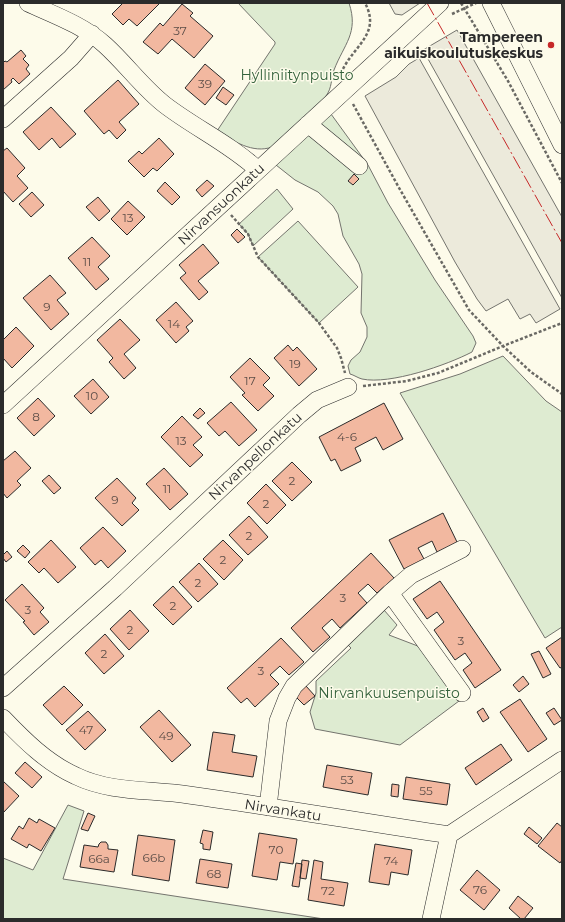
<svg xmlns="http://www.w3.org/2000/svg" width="565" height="922" viewBox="0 0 565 922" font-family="Montserrat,sans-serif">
<rect width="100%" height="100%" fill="#fdfbea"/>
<path fill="#deebd1" stroke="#74746e" d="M238,3h111c10,30 -5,41 -15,67 -3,9 -2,18 -8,26 -15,20 -36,35 -54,51 -19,7 -39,-6 -55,-16l58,-87v-2z
M331,114l37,51 20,38 47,77 38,56 3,7 -4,9c-25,13 -82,33 -110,27 -4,-1 -8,-4 -12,-5l-2,-8 3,-6 9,-8 7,-15v-10l-6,-14 1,-39 -3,-10 -16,-28 -5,-22 -5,-8 -15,-14 -23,-12 -19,-15z
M277,189l16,20 -40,37 -5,-12 -9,-10z
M298,221l60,66 -39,36 -61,-66z
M503,356l43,45 16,11v215l-17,11 -145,-245 60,-19z
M384,610l13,15 -8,10 34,13 36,53 -59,44 -85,-16 -5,-17 6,-19v-12l35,-33 -4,-4z
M68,805l16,6 -21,68 261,40h-321v-61l30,12z"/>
<path fill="#eceadb" stroke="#74746e" d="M389,3h31l-18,12 -7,-1z
M457,30l105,187v81l-139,-248z
M419,58l141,251 -24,14 -6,-9 -10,5 -12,-20 -22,12 -9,-12 -22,-37 -90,-166 31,-19 13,-13z"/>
<path fill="#f2b8a0" stroke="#2b2b2b" d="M123,3h37l-23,23 -8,-7 -6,6 -11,-11z
M182,4l11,9 -3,3 23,20 -19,22 -22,-19 -14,15 -15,-12 17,-19 3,3z
M21,50l5,6 -3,3 6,6 -3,4 4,5 -11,10 -6,-6 -2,2 1,2 -9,8v-27l2,-2 2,1z
M205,64l20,17 -20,24 -20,-17z
M118,80l21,24 -20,18 7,8 -9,9 -8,-9 -5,4 -20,-23z
M223,87l11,8 -8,10 -10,-7z
M51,107l25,27 -16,14 -8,-10 -13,12 -16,-18z
M159,138l15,16 -17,17 -4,-3 -9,9 -16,-16 11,-10 3,3z
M7,148l18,20 -8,8 11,12 -15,14 -10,-11v-40z
M354,174l5,5 -6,6 -5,-4z
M207,180l7,6 -12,11 -6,-7z
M165,182l15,15 -8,8 -15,-14z
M32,192l12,13 -13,12 -12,-13z
M98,197l12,14 -11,10 -13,-14z
M128,201l17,16 -18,18 -16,-16z
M237,229l8,8 -7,6 -7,-8z
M92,237l18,19 -12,11 11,12 -13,11 -28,-32z
M203,244l16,19 -21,18 10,11 -9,8 -19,-22 6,-5 -7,-8z
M50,275l16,18 -9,7 12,14 -18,16 -28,-32z
M176,302l17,19 -7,6 3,4 -13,12 -20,-23z
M120,319l20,21 -16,14 12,14 -12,11 -15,-17 4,-4 -16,-18z
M16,327l18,19 -22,22 -9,-10v-18z
M288,345l5,6 4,-4 20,22 -18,17 -25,-28z
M250,358l20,20 -7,7 11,11 -16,15 -16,-16 3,-2 -15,-16z
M93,379l16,18 -18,17 -17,-18z
M38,398l17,18 -21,20 -17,-18z
M231,402l26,28 -18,16 -14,-15 -6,5 -12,-13z
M384,403l19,36 -20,11 -7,-13 -21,11 6,13 -20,10 -6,-12 -4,2 -12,-24z
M200,408l5,5 -7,6 -5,-4z
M182,416l20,21 -9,8 10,10 -13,12 -29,-30z
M15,451l16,17 -14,13 4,4 -14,13 -4,-5v-32z
M292,462l20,20 -20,19 -20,-20z
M164,468l24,26 -18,16 -24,-26z
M49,475l12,13 -7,6 -12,-13z
M117,478l19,20 -4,5 7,7 -17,16 -27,-28z
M266,484l20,21 -19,19 -20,-21z
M443,513l14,29 -20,10 -5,-11 -14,7 6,11 -20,10 -15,-29z
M249,516l19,21 -20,18 -19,-20z
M103,527l23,24 -18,17 -7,-8 -6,5 -15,-17z
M51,540l25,27 -18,16 -14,-15 -5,5 -11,-11z
M223,540l20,20 -19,20 -21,-21z
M23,545l7,7 -5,6 -8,-7z
M7,551l5,6 -6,5 -3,-4v-3z
M371,553l23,25 -17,15 -9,-9 -10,9 9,10 -27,25 -8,-9 -10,9 8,9 -17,15 -22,-24z
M199,563l19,21 -20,18 -19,-20z
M440,581l61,89 -26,18 -12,-18 9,-7 -7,-10 -10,7 -21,-30 10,-8 -7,-10 -10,7 -14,-20z
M22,584l22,24 -4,4 9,10 -15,13 -11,-13 2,-1 -20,-21z
M173,586l19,21 -19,18 -20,-20z
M130,610l19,21 -20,19 -19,-21z
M105,634l19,22 -20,18 -19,-21z
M562,637v30l-2,1 -14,-20z
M281,638l23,24 -15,13 -9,-9 -10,9 9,9 -24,23 -8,-9 -6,5 -14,-15z
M539,651l12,23 -8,4 -12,-24z
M523,676l6,8 -10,8 -6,-7z
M64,686l19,19 -21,20 -19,-20z
M306,686l9,10 -11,9 -9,-9z
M520,699l27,40 -19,13 -28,-40z
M483,708l6,10 -6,4 -6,-10z
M554,708l8,12 -8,5 -8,-12z
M159,710l32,35 -19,17 -32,-35z
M88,711l18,19 -21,20 -19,-20z
M213,732l22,3 -3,17 25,4 -4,21 -46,-7z
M501,744l11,16 -36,25 -11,-17z
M25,762l17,15 -10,11 -17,-15z
M327,765l45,8 -4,22 -45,-8z
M406,777l44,7 -3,21 -44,-6z
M3,781l16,15 -16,17z
M392,784l7,1 -1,12 -7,-1z
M88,813l7,3 -7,15 -7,-2z
M29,818l8,5 2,-4 16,9 -14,23 -12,-7 -2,4 -16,-9 8,-13 4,3z
M557,823l5,4v33l-2,3 -22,-17z
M529,827l13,11 -5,6 -13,-10z
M203,830l10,2 -3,18 -7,-1v-5l-3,-1z
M259,833l38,6 -4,25 -13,-2 -3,18 -25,-4z
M138,835l37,5 -6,41 -37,-6z
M101,842h5l2,3v4l10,1 -4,22 -34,-5 4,-22 14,2 1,-3z
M375,844l37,6 -4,25 -17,-3 -2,13 -20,-3z
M200,859l32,5 -4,24 -32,-5z
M302,860l7,1 -3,18 -6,-1z
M314,860l9,2 -2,17 27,4 -4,23 -36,-6z
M296,863l6,1 -3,23 -7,-1z
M477,870l23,20 -16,20 -24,-20z
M518,896l15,12 -9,11h-3l-12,-11z"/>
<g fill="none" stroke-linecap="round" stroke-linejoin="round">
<defs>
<path id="minor" d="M28,3c26,12 55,22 77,42 21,19 38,43 60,60 30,23 65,39 93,65
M491,3l71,142
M3,119l68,-61 21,-24
M308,124l51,42
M3,405l437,-402
M390,593l72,100
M3,688l112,-100 184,-173 18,-15 31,-13
M3,718c21,22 44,45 73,58 35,17 75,13 113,19 86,12 173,27 260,40l113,-75
M268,807l10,-86 9,-23 7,-12 96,-93 21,-18 51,-26
M431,919l18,-84"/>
</defs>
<use href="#minor" stroke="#2b2b2b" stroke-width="18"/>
<path stroke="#6a6964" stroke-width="2.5" stroke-dasharray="3 2" stroke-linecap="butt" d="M461,3l47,78 54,102
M452,14l24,-11
M343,69c12,-24 38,-36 22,-66
M353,104l45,82 71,124 34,36 28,26 31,22
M231,215l17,19 10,23 61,66 18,25 4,10 4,15
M363,386l44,-5 31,-8 65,-27 59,-23"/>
<use href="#minor" stroke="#fdfbea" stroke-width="17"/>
<path stroke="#c62828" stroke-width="1" stroke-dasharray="14 3 2 3" stroke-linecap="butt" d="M427,3l135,240"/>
</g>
<circle fill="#c62828" stroke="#fdfbea" stroke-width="1.5" cx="551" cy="45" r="4"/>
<g text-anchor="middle" stroke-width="3" stroke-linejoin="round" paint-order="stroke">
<g font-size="12" fill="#5d4e48">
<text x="180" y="35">37</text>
<text x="205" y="88">39</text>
<text x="128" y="222">13</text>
<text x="87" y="266">11</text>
<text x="47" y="311">9</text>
<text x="174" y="328">14</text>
<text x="295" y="368">19</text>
<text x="250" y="385">17</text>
<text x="92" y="400">10</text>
<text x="36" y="421">8</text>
<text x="347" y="441">4-6</text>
<text x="181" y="445">13</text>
<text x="292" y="485">2</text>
<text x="167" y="493">11</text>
<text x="115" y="504">9</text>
<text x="266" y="508">2</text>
<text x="249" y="540">2</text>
<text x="223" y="564">2</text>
<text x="198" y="587">2</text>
<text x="343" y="602">3</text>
<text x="173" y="610">2</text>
<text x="28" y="614">3</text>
<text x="130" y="634">2</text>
<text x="461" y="645">3</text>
<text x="104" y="658">2</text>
<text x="261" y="675">3</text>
<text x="86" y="734">47</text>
<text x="166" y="740">49</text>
<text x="347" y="784">53</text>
<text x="426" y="795">55</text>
<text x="276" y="854">70</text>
<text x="154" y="862">66b</text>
<text x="99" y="863">66a</text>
<text x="391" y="865">74</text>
<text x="214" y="878">68</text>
<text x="480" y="894">76</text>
<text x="328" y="895">72</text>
</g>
<g font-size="14" font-weight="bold" fill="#2b2b2b" stroke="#fdfbea" text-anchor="end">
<text x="543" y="42">Tampereen<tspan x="543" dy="16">aikuiskoulutuskeskus</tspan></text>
</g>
<g font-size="14" fill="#34623c" stroke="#fdfbea">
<text x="297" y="80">Hylliniitynpuisto</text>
<text x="389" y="698">Nirvankuusenpuisto</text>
</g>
<g font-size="14" fill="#2b2b2b" stroke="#fdfbea">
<text transform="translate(221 204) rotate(-43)" y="5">Nirvansuonkatu</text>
<text transform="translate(255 456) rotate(-43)" y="5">Nirvanpellonkatu</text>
<text transform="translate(283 810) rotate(9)" y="5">Nirvankatu</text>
</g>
</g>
<rect width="565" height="922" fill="none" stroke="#2b2b2b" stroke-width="8"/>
</svg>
